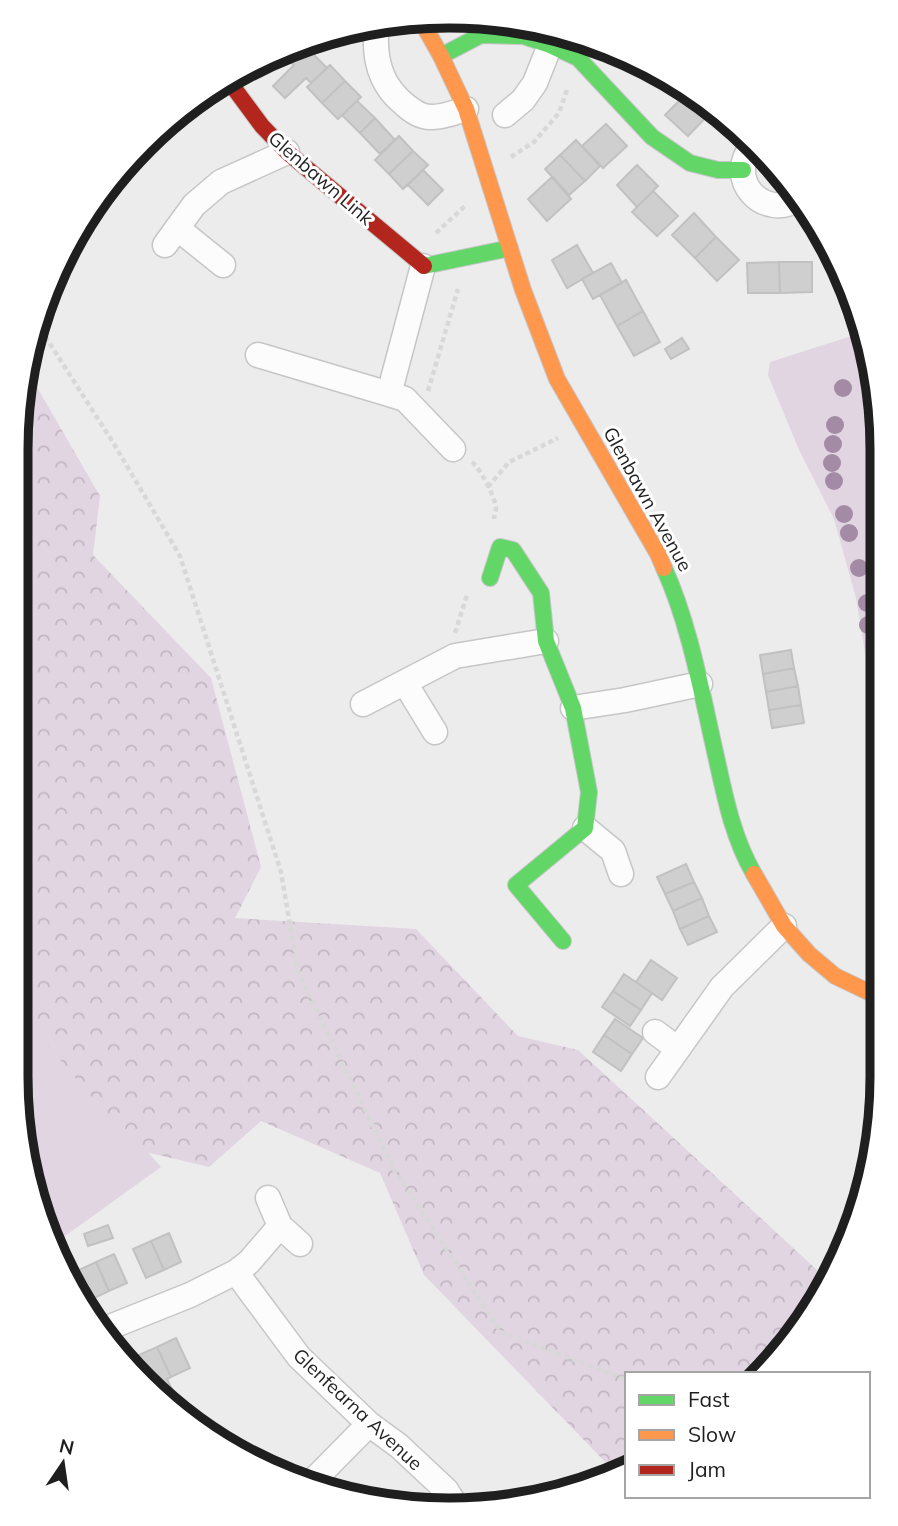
<svg xmlns="http://www.w3.org/2000/svg" width="898" height="1526" viewBox="0 0 898 1526" font-family="Mulish,sans-serif">
<defs>
<pattern id="forest-crowns" width="20" height="18" patternUnits="userSpaceOnUse" patternTransform="scale(1.75)"><rect width="20" height="18" fill="#e1d5e2"/><path d="M2 6a3 3 0 1 1 6 0M12 15a3 3 0 1 1 6 0" fill="none" stroke="#c1b6c2"/></pattern>
</defs>
<rect width="100%" height="100%" fill="#edeced"/>
<path fill="#e1d5e2" d="M864,332l17,88v321l-12,-64 -13,-79 -22,-79 -35,-69 -31,-75 2,-13z
M16,1005l145,162 -107,77 -15,-28 -23,-139z"/>
<path fill="url(#forest-crowns)" d="M27,370l73,126 -7,59 118,123 50,189 -26,51 181,11 102,107 60,14 250,230 -19,38 -52,56h-130v90l-16,4 -187,-193 -44,-102 -119,-52 -52,46 -72,-17 -121,-142 1,-588z"/>
<path fill="#d0cfd0" stroke="#c2c1c2" stroke-width="2" d="M307,48l20,20 -16,15 -5,-5 -21,20 -12,-12 21,-21 -4,-3 12,-12z
M330,65l15,16 -23,22 -15,-16z
M345,81l16,16 -23,22 -16,-16z
M690,89l23,20 -3,4 -22,-21z
M688,92l22,21 -22,23 -23,-21z
M357,101l18,17 -15,15 -18,-18z
M375,118l20,22 -15,14 -20,-21z
M606,124l21,22 -24,22 -21,-22z
M399,136l14,15 -24,23 -14,-14z
M576,140l24,26 -15,15 -25,-26z
M413,151l15,14 -25,24 -14,-15z
M560,155l25,26 -16,14 -24,-26z
M637,165l21,21 -21,21 -20,-22z
M423,170l20,20 -15,15 -20,-20z
M552,177l19,22 -24,22 -19,-22z
M653,191l25,25 -21,20 -25,-24z
M694,213l22,24 -21,21 -23,-23z
M716,237l23,23 -22,21 -22,-23z
M577,245l16,28 -26,15 -15,-28z
M831,248l18,39 -6,7 -9,-10 7,-8 -19,-18z
M779,262h33v30l-32,1z
M779,262l1,31h-32l-1,-30z
M611,263l11,20 -29,16 -11,-20z
M626,280l17,31 -26,15 -17,-31z
M643,311l17,31 -26,14 -17,-30z
M682,338l7,11 -18,10 -6,-10z
M791,650l3,18 -31,6 -3,-19z
M794,668l4,18 -32,6 -3,-18z
M798,686l3,19 -32,5 -3,-18z
M801,705l3,18 -32,5 -3,-18z
M686,864l8,18 -29,12 -8,-17z
M694,882l8,16 -29,13 -8,-17z
M702,898l7,18 -29,13 -7,-18z
M709,916l8,16 -29,13 -8,-16z
M651,960l26,18 -15,22 -26,-18z
M624,974l28,19 -11,17 -28,-19z
M613,991l28,19 -11,16 -28,-19z
M615,1019l28,19 -11,16 -28,-19z
M604,1035l28,19 -11,17 -28,-19z
M108,1225l5,13 -25,8 -4,-12z
M169,1233l12,29 -17,8 -13,-29z
M151,1241l13,29 -18,8 -13,-29z
M114,1254l13,29 -18,8 -13,-29z
M96,1262l13,29 -17,8 -13,-29z
M176,1338l14,30 -19,9 -14,-30z
M157,1347l14,30 -4,2 11,23 -8,3 -14,-14 -17,-36z"/>
<g fill="none" stroke-linecap="round" stroke-linejoin="round">
<defs>
<path id="street" d="M377,24c-4,31 2,60 27,80 8,7 17,14 29,13 11,0 23,-5 33,-8
M505,115l18,-15 12,-17 15,-38
M754,145c-31,32 9,78 46,53
M177,228l46,37
M165,245l29,-40 27,-23 66,-30
M258,355l131,39 34,-128
M389,394l16,5 48,50
M405,683l30,49
M363,704l92,-48 91,-15
M573,708l52,-8 75,-16
M585,828l28,23 8,23
M655,1032l23,17
M658,1077l64,-90 62,-61
M268,1198l12,28 20,18
M236,1272l63,85 70,67 30,22 47,44 12,19
M100,1331l90,-36 46,-23 13,-10 31,-36
M308,1486l61,-62"/>
<path id="fast" d="M441,56l40,-21 42,1 27,9 28,13 74,79 38,26 28,7h25
M424,266l86,-18
M664,568c26,57 38,127 52,188 9,41 17,82 38,118
M490,578l10,-31 13,3 28,43 5,48 27,67 16,84 -4,36 -69,57 47,56"/>
<path id="slow" d="M423,24l18,32 25,53 57,181 34,89 101,175 6,14
M754,874l30,52 25,28 26,22 46,22"/>
<path id="jam" d="M228,80l34,46 25,26 137,114"/>
</defs>
<use href="#street" stroke="#c6c6c7" stroke-width="27"/>
<use href="#fast" stroke="#c6c6c7" stroke-width="18"/>
<use href="#slow" stroke="#c6c6c7" stroke-width="18"/>
<use href="#jam" stroke="#c6c6c7" stroke-width="18"/>
<path stroke="#d9d8d9" stroke-width="4.5" stroke-dasharray="5 3.5" stroke-linecap="butt" d="M511,157l23,-15 25,-29 9,-26
M436,233l29,-27
M36,322l78,122 66,112 101,316 17,100 96,197 107,163 126,48
M428,391l30,-102
M472,462c8,6 23,35 24,46 0,4 -2,7 -2,11
M488,487l21,-25 49,-24
M455,633l12,-38"/>
<use href="#street" stroke="#fcfcfc" stroke-width="24"/>
<use href="#fast" stroke="#63d668" stroke-width="16"/>
<use href="#slow" stroke="#ff974d" stroke-width="16"/>
<use href="#jam" stroke="#b3261e" stroke-width="16"/>
</g>
<g fill="#a38aa5">
<circle cx="843" cy="388" r="9"/>
<circle cx="835" cy="425" r="9"/>
<circle cx="833" cy="444" r="9"/>
<circle cx="832" cy="463" r="9"/>
<circle cx="834" cy="481" r="9"/>
<circle cx="844" cy="514" r="9"/>
<circle cx="849" cy="533" r="9"/>
<circle cx="859" cy="568" r="9"/>
<circle cx="867" cy="603" r="9"/>
<circle cx="868" cy="625" r="9"/>
</g>
<g text-anchor="middle" stroke-width="6" stroke-linejoin="round" paint-order="stroke">
<g font-size="19" fill="#201f20" stroke="#fff">
<text transform="translate(321 178) rotate(41)" y="7">Glenbawn Link</text>
<text transform="translate(648 499) rotate(61)" y="7">Glenbawn Avenue</text>
<text transform="translate(358 1409) rotate(43)" y="7">Glenfearna Avenue</text>
</g>
</g>
<path d="M0 0H898V1526H0ZM449 28H449A421 421 0 0 1 870 449V1077A421 421 0 0 1 449 1498H449A421 421 0 0 1 28 1077V449A421 421 0 0 1 449 28Z" fill="#fff" fill-rule="evenodd"/>
<path fill="none" stroke="#201f20" stroke-width="9" d="M449 28H449A421 421 0 0 1 870 449V1077A421 421 0 0 1 449 1498H449A421 421 0 0 1 28 1077V449A421 421 0 0 1 449 28Z"/>
<rect x="625" y="1372" width="245" height="126" fill="#ffffff" stroke="#a6a5a6" stroke-width="2"/>
<rect x="639" y="1395" width="35" height="10" fill="#63d668" stroke="#a6a5a6" stroke-width="2"/>
<text x="688" y="1407" font-size="21" fill="#201f20">Fast</text>
<rect x="639" y="1430" width="35" height="10" fill="#ff974d" stroke="#a6a5a6" stroke-width="2"/>
<text x="688" y="1442" font-size="21" fill="#201f20">Slow</text>
<rect x="639" y="1465" width="35" height="10" fill="#b3261e" stroke="#a6a5a6" stroke-width="2"/>
<text x="688" y="1477" font-size="21" fill="#201f20">Jam</text>
<g transform="translate(63 1463) rotate(13)" stroke="#ffffff" stroke-width="5" paint-order="stroke">
<path d="M0-5L12 26L0 18L-12 26Z" fill="#201f20"/>
<text y="-10" font-size="19" font-weight="bold" text-anchor="middle" fill="#201f20">N</text>
</g>
</svg>
